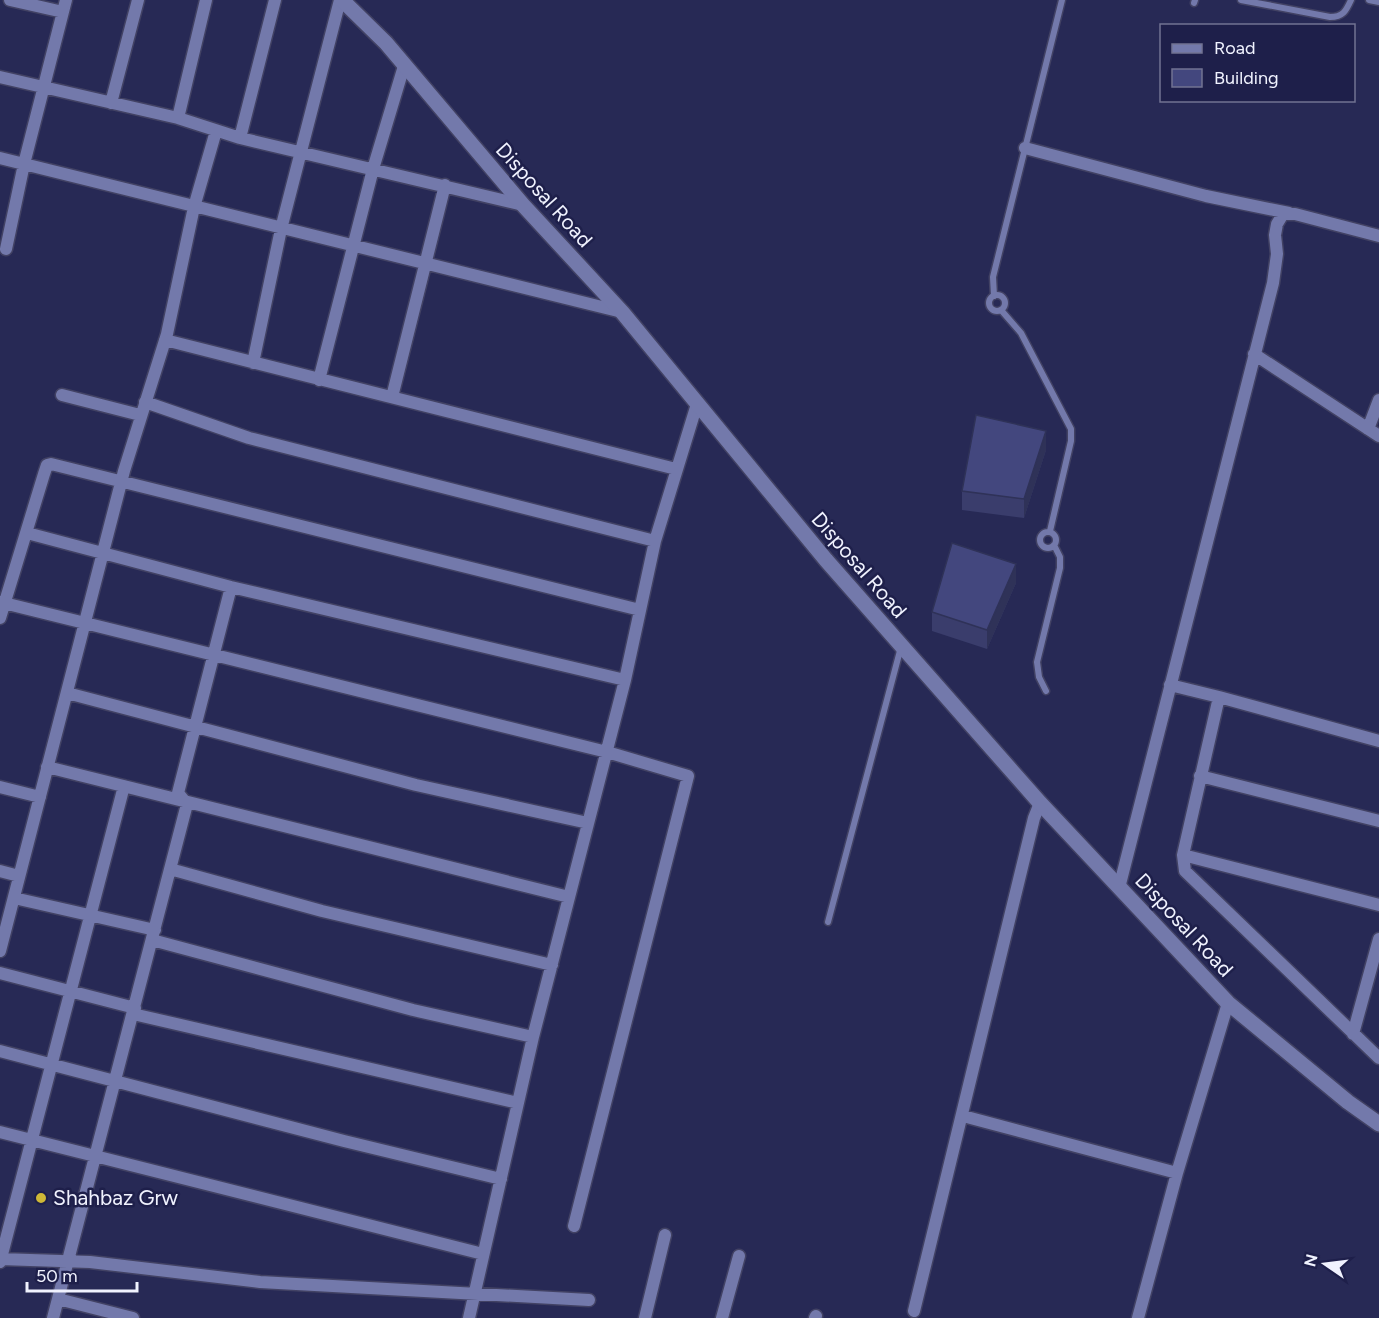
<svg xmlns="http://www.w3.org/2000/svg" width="1379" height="1318" viewBox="0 0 1379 1318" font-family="Figtree,sans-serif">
<rect width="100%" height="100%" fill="#272955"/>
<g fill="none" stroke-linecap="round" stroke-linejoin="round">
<defs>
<path id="service" d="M1241,0l89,17c13,0 16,-6 21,-17
M1369,0l10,2
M1194,3l1,-3
M989 303a8 8 0 1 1 16 0a8 8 0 1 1-16 0Z
M994,296l-1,-19 69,-277
M1001,310l20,23 50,96v12l-21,90
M1040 540a8 8 0 1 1 16 0a8 8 0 1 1-16 0Z
M1046,691l-7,-14 -2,-15 23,-94v-11l-6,-12
M828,922l73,-275"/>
<path id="minor" d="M10,0l53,12
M0,77l178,41 62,20 283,67
M111,103l27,-103
M178,118l28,-118
M240,138l35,-138
M1025,148l181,48 83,17
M0,158l622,154
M6,249l18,-85 42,-164
M165,340l511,129
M1254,354l125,82
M253,363l28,-134 59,-229
M319,380l54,-211 31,-103
M62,395l78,20
M392,397l53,-212
M145,402l104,36 406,103
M1368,429l11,-29
M27,533l204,54 394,93
M0,602l607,150 81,24 -114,450
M0,618l44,-144 3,-9 4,-1 589,146
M1170,685l49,12 -36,158 2,16 194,187
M67,693l349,92 172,38
M1219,697l160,44
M47,767l522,130
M1200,776l179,45
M0,787l40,10
M1183,855l196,50
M170,869l152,42 230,54
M0,871l19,5
M1119,888l154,-605 4,-29 -2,-19 2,-11 6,-10h12l84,22
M14,898l141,32
M152,940l261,70 120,27
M0,951l124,-480 43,-137 27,-127 22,-76
M0,973l135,35
M133,1014l385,89
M1353,1034l26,-95
M0,1051l344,90 157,38
M963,1116l214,57
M0,1132l483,122
M0,1259l90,3 170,20 329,18
M0,1262l124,-476
M58,1299l75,19
M914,1311l120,-493 6,-15
M53,1318l134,-514 -9,-11 53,-206
M469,1318l64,-281 92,-357 30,-139 42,-137
M645,1318l20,-83
M722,1318l17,-62
M815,1318l1,-2
M1138,1318l39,-145 51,-170"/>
<path id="tertiary" d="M342,0l44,43 137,162 99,107 204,248 214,243 188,200 120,99 31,22"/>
</defs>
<use href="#service" stroke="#424264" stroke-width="9"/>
<use href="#minor" stroke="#424264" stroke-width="15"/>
<use href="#tertiary" stroke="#424264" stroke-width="18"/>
<use href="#service" stroke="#7379ab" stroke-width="6"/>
<use href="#minor" stroke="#7379ab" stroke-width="12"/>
<use href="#tertiary" stroke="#7379ab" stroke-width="15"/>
</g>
<path fill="#3a3d6c" d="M1046,450l-22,68 -62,-8v-19z
M1016,583l-29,66 -55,-18v-19z"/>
<path fill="#2f3258" d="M1046,431v19l-22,68v-19z
M1016,564v19l-29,66v-19z"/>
<path fill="#43477e" stroke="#2f3258" stroke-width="1.5" d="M976,415l70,16 -22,68 -62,-8z
M952,543l64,21 -29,66 -55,-18z"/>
<circle fill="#cfb837" stroke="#1e1f4a" stroke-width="2" cx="41" cy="1198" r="6"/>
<g text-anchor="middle" stroke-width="5" stroke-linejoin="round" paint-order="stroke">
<g font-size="21" fill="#f0f2fe" stroke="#1e1f4a">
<text transform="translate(544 195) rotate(48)" y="7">Disposal Road</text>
<text transform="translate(859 565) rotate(49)" y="7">Disposal Road</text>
<text transform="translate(1184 925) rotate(47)" y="7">Disposal Road</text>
</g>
<g font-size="21" fill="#f0f2fe" stroke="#1e1f4a" text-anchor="start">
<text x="53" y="1205">Shahbaz Grw</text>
</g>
</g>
<rect x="1160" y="24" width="195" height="78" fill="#1e1f4a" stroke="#727392" stroke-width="1.5"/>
<rect x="1172" y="44" width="30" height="9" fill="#7379ab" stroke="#727392" stroke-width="1.5"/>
<text x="1214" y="54" font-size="18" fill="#f0f2fe">Road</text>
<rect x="1172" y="69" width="30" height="18" fill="#43477e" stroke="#727392" stroke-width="1.5"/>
<text x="1214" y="84" font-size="18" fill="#f0f2fe">Building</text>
<g transform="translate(1325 1264) rotate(284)" stroke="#1e1f4a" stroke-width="4.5" paint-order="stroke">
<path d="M0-4.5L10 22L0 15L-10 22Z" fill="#f0f2fe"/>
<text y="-9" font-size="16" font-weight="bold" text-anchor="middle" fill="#f0f2fe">N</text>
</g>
<path d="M27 1282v9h110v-9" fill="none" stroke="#f0f2fe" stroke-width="3"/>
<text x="36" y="1282" font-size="18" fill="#f0f2fe" stroke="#1e1f4a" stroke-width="4.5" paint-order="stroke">50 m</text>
</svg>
